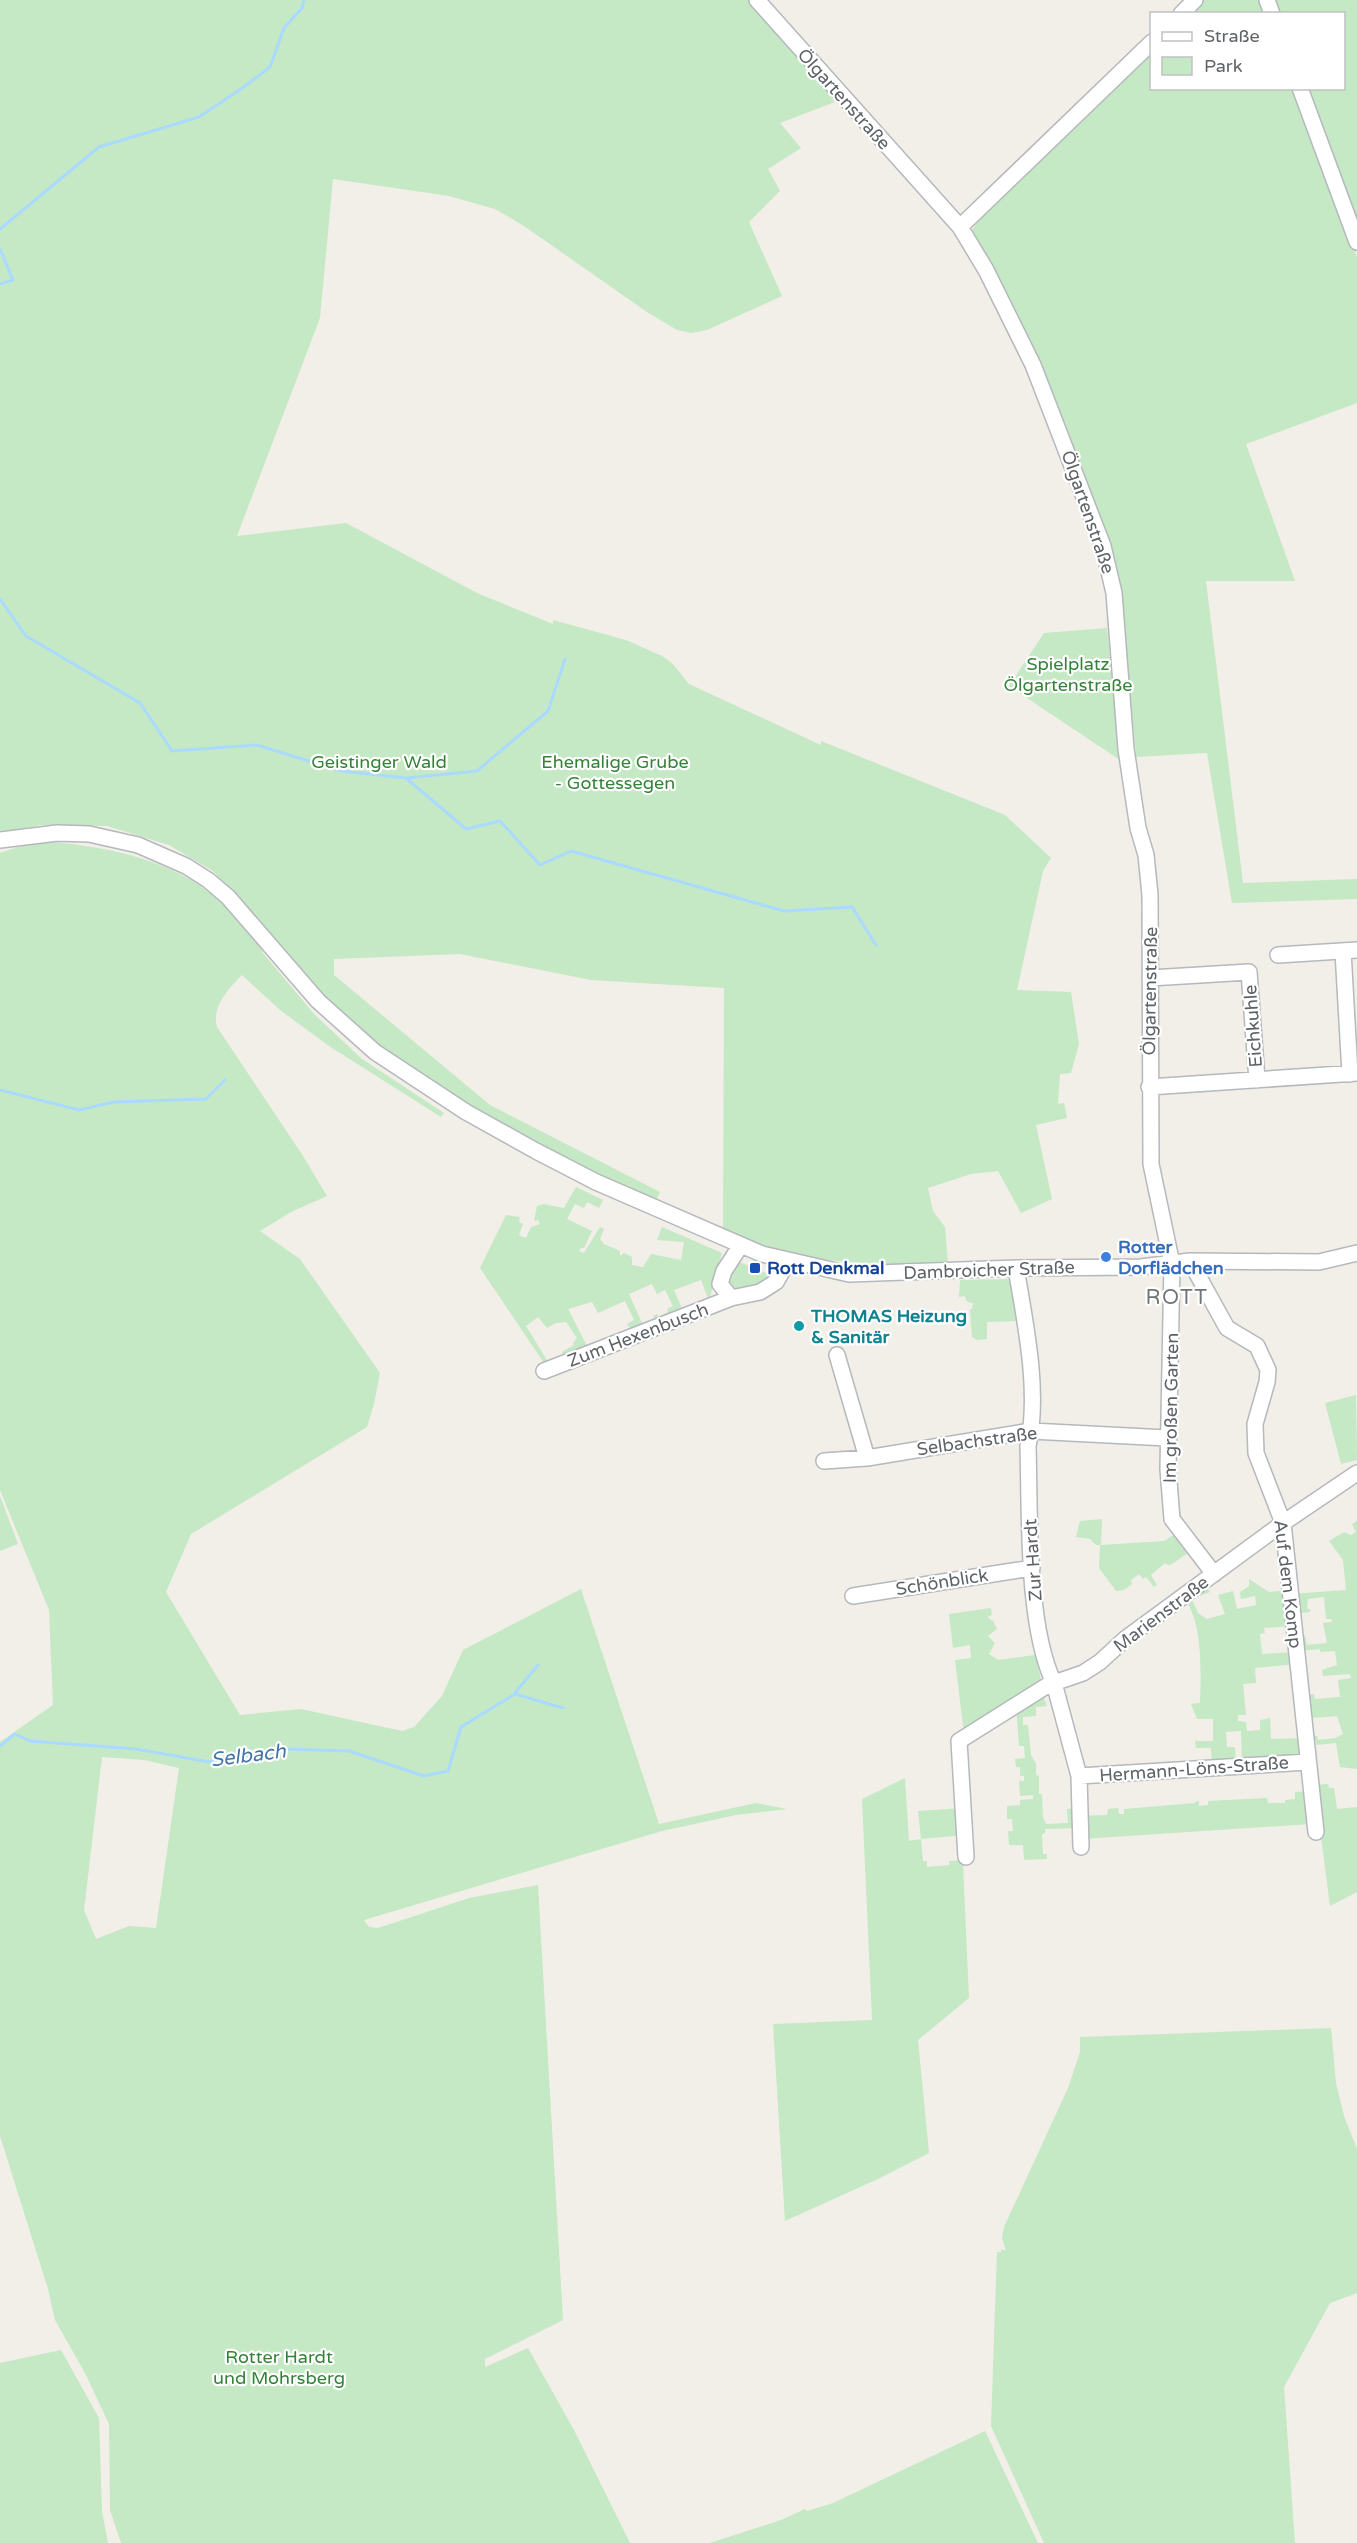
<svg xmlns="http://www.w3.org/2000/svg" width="1357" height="2543" viewBox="0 0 1357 2543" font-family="'Varela Round',sans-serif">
<rect width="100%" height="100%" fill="#f1efe8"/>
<path fill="#c5e8c5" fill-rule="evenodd" d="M0,0h753l87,100 -60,23 21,25 -33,21 12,22 -31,31 33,74 -75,34 -16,3 -14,-3 -30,-18 -123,-86 -29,-17 -46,-13 -116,-17 -13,139 -83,218 109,-13 131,70 76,31v-4l73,20 36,16 10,7 17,21 132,61v-4l184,74 46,43 -8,13 -26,119 54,2 8,52 -8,29 -11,1 -2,30 6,-1 3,15 -31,7 16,74 -31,14 -23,-42 -27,3 -43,14 5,23 12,16 3,37c-77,2 -154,0 -225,-34l1,-242 -133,-8 -131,-26 -126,5v16l156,130 170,87 -5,11 -75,-33 -149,-85 -55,-40 -61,-59 -102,-115 -44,-26 -62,-19 -67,-1 -40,9z
M1201,0h58l5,13 -77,1z
M1273,0h84v225l-51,-136 38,-1v-74l-66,-1z
M1151,49l1,39 141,1 64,168v146l-111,41 49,137h-89l37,302 114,-4v20l-125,4 -25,-150 -71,4 -16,-175 -30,-92 -55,-137 -32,-67 -31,-56 12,-16z
M1107,628l13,132 -111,-74 35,-53z
M53,842c60,6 120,18 167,59 16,14 30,31 45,46l-3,5 53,63 47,44 82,54 -3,4 -112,-71 -49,-36 -38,-35c-13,13 -31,32 -25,52l86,129 24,40 -36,16 -31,19 40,28 80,114 -6,31 -7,23 -176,107 -25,58 74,123 61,-6 101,22 12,-4 28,-31 21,-46 118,-61 78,235 97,-21 31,6 -51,6 -74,16 -298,89 5,7 9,1 91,-30 69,-13 25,435 -78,39v8l43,-19 47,84 55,111h-509l-11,-33 -1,-86 -24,-51 -30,-53 -7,-31 -48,-153v-394l53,-37 -4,-95 -49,-120v-637l18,-6zM102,1757l42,3 35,8 -23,160 -27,-2 -33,13 -12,-29z
M576,1187l27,13 -4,8 -12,-6 -3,6 -9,-4 -8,15 25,12 -8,17h-3l-2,3 5,2 16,-26 4,2 -4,10 4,5 16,7v5l4,-3 8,4v8l11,2 8,-13 30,6 3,-18 -27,-2 5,-13 60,26 -13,48 -8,-21 -27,10 9,21 -27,9 -3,-4 4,-2 2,3 9,-5 -1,-3 6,-3 -8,-16 -8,4 -5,-10 -23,10 14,31 -11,6 -5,-7 7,-4 -9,-19 -27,12 -6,-11 -24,7 19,37 -24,9 -1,-3 12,-7 -1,-2 4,-5 -11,-16 -10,1 -9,5 -9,-11 -12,9 22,36 -4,1 -64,-95 26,-53 14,2 -1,5 4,2 -4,11 7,3 5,-11 9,-3 -2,-4 -4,1 3,-15 6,-2 21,4z
M737,1261l34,14c-7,12 -28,19 -41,15l-4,-7z
M1013,1279l5,42 -31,1v17l-10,1 -5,-3 -2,-28h2l1,-6 -6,-1 -2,-6 -6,1 1,-17z
M1356,1395l1,65 -16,4 -16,-61z
M0,1496l18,48 -18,7z
M1102,1519l-1,26 63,-4 17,-11 14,18 -23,16 -4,1 -3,-2 -14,12 6,10 -3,2 -8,-10 -3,2 -4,-5 -8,6 1,4 -8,6 -8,1 -17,-23 1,-23h-4l-6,-6 -14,-2 4,-16z
M1357,1521v248l-17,-2 -4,-24 -19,2 -3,-9h3l1,4 18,-2 7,-4 -6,-18 -25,2 -1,-9h-8l-1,-13 12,-2 1,5 25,-2 -2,-17 13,-2 -1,-4 -27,2 -1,-6 15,-5 -2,-14 -15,1v-3l-24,2 -1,-13 10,-2 2,9 20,-2 -4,-20 9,-1 -1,-3h-5l-2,-22 -16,2 -1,10h3v3l-18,2 -1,-20 55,-4 -3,-30 -14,-19 15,-9 7,3 5,-3 -4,-8z
M1249,1579l20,13 20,-2 3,36 -28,2 1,5 -5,1 2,20 33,-2 2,12 -42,4 1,15 -13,1 3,31h-8v6l8,1 1,9 13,-1v-10l10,-2 1,21 34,-1 1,22 -64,5 -1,-34 -15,1 1,15h8l1,18 -24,2 -1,-19h-15l-1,-7h18v-22h-16l-6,-15 9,-1c1,-28 3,-78 -14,-102l16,-18 8,9 -18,7 6,14 9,6 18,-5 -7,-19 15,-4 4,18 19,-4 -1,-9 -14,3 -1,-7 9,-6z
M991,1608l1,7 -5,2 6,4 4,8 -9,7 7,7 -6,11 9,6 37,-5 7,28 -78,51 -9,-74 16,-2 -1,-13 -17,3 -4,-34z
M1041,1690l6,16 -11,1v9l-13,1v8h5l3,30 5,9v11l3,1v18h3l1,23 3,7 22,-1 -1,-14 12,-1 1,20 -35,1v4l-3,1 1,20h4v5l-23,1 -1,-15h-14l-1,-14h5l-1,-12h-5v-13l13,-1v-5l13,-1v-4l-13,1 -1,-15h5v-5h-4v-9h-4l-1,-8 10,-1 -1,-12h-5l-3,-41z
M905,1778l4,63 12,-2 -3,-28 44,-3 2,27 -43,4 2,22h4v6l22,-2v-4l17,-1 -3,4 6,134 -51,42 11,113 -49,25 -95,43 -12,-197 99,-4 -10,-221z
M1328,1784l1,4h5l3,21 20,-2v85l-27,14 -10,-77 -9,-5 -229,15 -1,-23 26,-1 1,-6 10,-1 1,6h5v-5l71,-6 1,-2h3v5l9,-1v-4l57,-3h2l1,5h17v-3l10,-1v-7l16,-1v-6z
M1331,2028l5,55 8,33 13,33v144l-27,10 -46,84 11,156h-251l-53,-117 6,-174h4v-3l5,2 -4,-13 2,-11 64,-139 12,-36v-15z
M61,2350l38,68 3,93 6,32h-108v-180z
M985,2431l53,112h-328l71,-23 24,-11 2,2 26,-8z"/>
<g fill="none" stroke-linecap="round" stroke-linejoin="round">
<path stroke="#aadaff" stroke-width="3" d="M0,229l99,-82 100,-30 42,-28 29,-22 14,-39 18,-20 2,-8
M0,249l13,31 -13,4
M0,599l26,37 114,67 32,48 85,-6 84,26 65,7 71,-7 71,-60 17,-52
M406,778l60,51 34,-8 40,44 31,-14 213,60 68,-4 24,38
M0,1090l79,20 35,-8 92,-3 19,-19
M515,1693l23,-28
M0,1746l15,-12 15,7 106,8 73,13 74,-13 66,2 75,25 24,-5 13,-44 54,-33 48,14"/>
<defs>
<path id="minor" d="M757,0l203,227 26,43 47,95 70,181 11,47 12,156 12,79 8,27 4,40 1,269 21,100 -4,205 4,50 42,55
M1267,0l5,14
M1181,14l14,-14
M1300,88l57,154
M960,227l192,-185
M0,840l57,-7 32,1 49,11 48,21 22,14 20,17 90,104 57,51 91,60 70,39 60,31 166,72 87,20 167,-6 125,-1 49,-6 129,1 38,-9
M1343,951l7,123
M1278,955l79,-5
M1150,978l99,-6 8,108
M1149,1087l208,-14
M741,1245l-17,26 -4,13 11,14 29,-6 16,-10 12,-21
M1190,1261l37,67 30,18 11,24 -1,12 -12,42 1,29 27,70 33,309
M1016,1268c9,54 24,123 12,178 2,66 -2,179 26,237l25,93 2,71
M837,1355l30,103
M544,1371l187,-73
M824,1461l43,-3 164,-27 136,7
M853,1596l179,-28
M1079,1776l229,-14
M966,1857l-7,-116 89,-56 35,-12 17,-11 25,-23 158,-116 74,-50"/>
</defs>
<use href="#minor" stroke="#b5b8bc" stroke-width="18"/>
<use href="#minor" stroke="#fff" stroke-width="15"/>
</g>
<circle fill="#3f7fe0" stroke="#fff" stroke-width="2" cx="1106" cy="1257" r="6"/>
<rect fill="#1a4fb4" stroke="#fff" stroke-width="2" x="749" y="1262" width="12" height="12" rx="3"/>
<circle fill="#0f9aa8" stroke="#fff" stroke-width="2" cx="799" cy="1326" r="6"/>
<g text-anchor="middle" stroke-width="4.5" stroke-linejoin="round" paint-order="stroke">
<g font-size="18" fill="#5f6368" stroke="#fff">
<text transform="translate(844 99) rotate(48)" y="6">Ölgartenstraße</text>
<text transform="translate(1088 512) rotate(71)" y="6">Ölgartenstraße</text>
<text transform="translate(1150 991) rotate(-89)" y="6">Ölgartenstraße</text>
<text transform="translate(1253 1026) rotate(-94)" y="6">Eichkuhle</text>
<text transform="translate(989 1270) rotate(-2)" y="6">Dambroicher Straße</text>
<text transform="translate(638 1335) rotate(-21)" y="6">Zum Hexenbusch</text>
<text transform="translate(1171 1408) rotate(-89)" y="6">Im großen Garten</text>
<text transform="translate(977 1441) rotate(-8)" y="6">Selbachstraße</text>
<text transform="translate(1033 1560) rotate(-94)" y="6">Zur Hardt</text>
<text transform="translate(942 1582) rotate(-9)" y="6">Schönblick</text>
<text transform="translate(1288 1584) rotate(83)" y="6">Auf dem Komp</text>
<text transform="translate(1161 1614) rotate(-37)" y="6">Marienstraße</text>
<text transform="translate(1194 1769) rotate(-4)" y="6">Hermann-Löns-Straße</text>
</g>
<g font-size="18" fill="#348238" stroke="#fff">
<text x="1068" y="670">Spielplatz<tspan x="1068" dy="21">Ölgartenstraße</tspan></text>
<text x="379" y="768">Geistinger Wald</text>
<text x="615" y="768">Ehemalige Grube<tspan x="615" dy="21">- Gottessegen</tspan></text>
<text x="279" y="2363">Rotter Hardt<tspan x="279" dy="21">und Mohrsberg</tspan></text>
</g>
<g font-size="18" font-weight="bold" fill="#366cbe" stroke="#fff" text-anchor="start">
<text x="1118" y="1253">Rotter<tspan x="1118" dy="21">Dorflädchen</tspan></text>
</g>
<g font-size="18" font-weight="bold" fill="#164399" stroke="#fff" text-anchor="start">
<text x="767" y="1274">Rott Denkmal</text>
</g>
<g font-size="18" font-weight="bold" fill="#0d838f" stroke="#fff" text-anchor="start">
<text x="811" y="1322">THOMAS Heizung<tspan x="811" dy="21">&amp; Sanitär</tspan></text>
</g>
<g font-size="20" font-style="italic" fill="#4174aa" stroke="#fff">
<text transform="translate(248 1755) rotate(-7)" y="7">Selbach</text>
</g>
<g font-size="21" letter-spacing="1.5" fill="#70757a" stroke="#fff">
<text x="1177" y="1304">ROTT</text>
</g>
</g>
<rect x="1150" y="12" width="195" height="78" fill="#ffffff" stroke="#bfc1c3" stroke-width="1.5"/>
<rect x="1162" y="32" width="30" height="9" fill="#ffffff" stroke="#bfc1c3" stroke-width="1.5"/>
<text x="1204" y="42" font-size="18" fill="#5f6368">Straße</text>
<rect x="1162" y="57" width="30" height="18" fill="#c5e8c5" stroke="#bfc1c3" stroke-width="1.5"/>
<text x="1204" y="72" font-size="18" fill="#5f6368">Park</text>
</svg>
